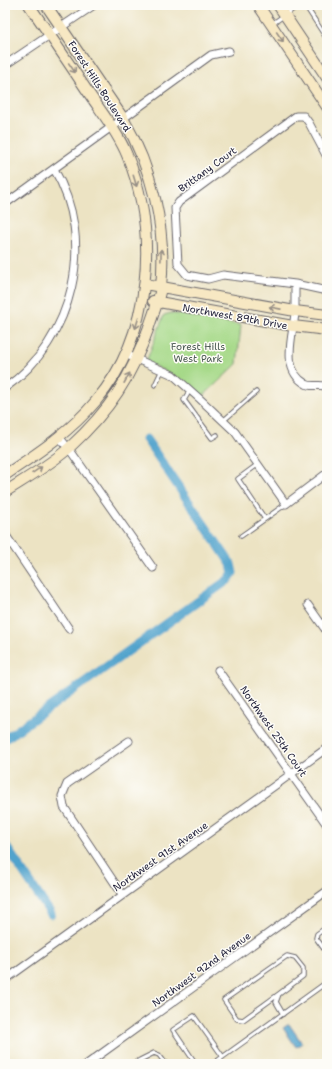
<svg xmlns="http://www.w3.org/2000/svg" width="332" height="1069" viewBox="0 0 332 1069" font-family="'Shantell Sans',sans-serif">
<rect width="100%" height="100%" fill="#fdfcf7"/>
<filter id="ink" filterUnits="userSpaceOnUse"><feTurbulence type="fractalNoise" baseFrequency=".025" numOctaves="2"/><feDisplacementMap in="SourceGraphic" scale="8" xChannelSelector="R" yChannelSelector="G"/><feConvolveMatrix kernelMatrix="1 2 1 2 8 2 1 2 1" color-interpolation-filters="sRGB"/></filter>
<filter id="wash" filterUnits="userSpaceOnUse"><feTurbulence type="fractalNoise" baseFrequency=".012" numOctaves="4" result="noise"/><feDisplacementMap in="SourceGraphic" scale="16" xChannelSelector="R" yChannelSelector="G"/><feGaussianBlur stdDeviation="0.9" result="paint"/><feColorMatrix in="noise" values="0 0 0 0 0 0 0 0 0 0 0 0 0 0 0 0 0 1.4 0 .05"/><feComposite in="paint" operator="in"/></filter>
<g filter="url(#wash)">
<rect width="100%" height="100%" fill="#ece3c3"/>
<path fill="#a6d988" stroke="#647e62" d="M171,313l70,12 -4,39 -37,35 -27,-24 -27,-13 18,-47z"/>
<path fill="#51a3cc" stroke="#3a6284" d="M289,1024l13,19 -6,4 -13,-19z"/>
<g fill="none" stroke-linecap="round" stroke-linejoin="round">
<path stroke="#51a3cc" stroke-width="9" d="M5,739l223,-159 5,-7 -2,-9 -85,-125
M5,845l46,69"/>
</g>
</g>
<g filter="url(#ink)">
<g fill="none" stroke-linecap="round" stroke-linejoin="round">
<defs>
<path id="lane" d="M305,5l22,34
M272,24l27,-19
M155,385l7,-15
M190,390l-6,10 28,38 5,-3
M223,421l33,-29
M257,465l-19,14 27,40
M241,536l45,-32
M327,927l-10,7 -1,4 11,15
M279,994l-36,26 -6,-1 -13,-19 63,-44 8,2 8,10v8l-24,18 -3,8 7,12
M134,1064l6,-4 14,-7 5,2 7,9
M196,1064l-23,-34 21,-14 29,41
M213,1064l114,-82"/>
<path id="street" d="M5,65l89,-60
M327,157l-18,-34 -5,-7h-8l-117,86 -4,6 3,56 9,11 21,4 15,-4 72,9 32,7
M5,204l206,-149 18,-4
M295,284c0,10 0,19 0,29 -2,23 -15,57 11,71 6,4 15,-1 21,3
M125,354l48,21 27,24 35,33 51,72 41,-31
M5,388c69,-48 92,-147 49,-219
M60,438l12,15 81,115
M5,534l64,95
M308,605l19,27
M218,670l109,155
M122,894l-58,-87 -2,-11 5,-12 62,-43
M5,980l322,-232
M87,1064l240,-173"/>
<path id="secondary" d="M258,5l69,102
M278,5l49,73
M145,284l150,27 32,4
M153,301l140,25 34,4
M5,475c33,-22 65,-43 91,-74 56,-66 63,-168 31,-246 -9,-22 -24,-41 -37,-60 -20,-30 -40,-60 -61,-90
M5,492c20,-13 48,-29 65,-45 40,-37 61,-69 79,-120 4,-13 10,-26 12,-40 6,-59 -9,-119 -38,-169l-77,-113"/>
</defs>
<use href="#lane" stroke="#69666b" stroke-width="5.5"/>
<use href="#street" stroke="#69666b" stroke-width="9"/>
<use href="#secondary" stroke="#69666b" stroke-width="12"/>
<use href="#lane" stroke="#fff" stroke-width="3.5"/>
<use href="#street" stroke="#fff" stroke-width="7"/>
<use href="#secondary" stroke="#f7e8c3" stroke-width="10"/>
</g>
<defs><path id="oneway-shaft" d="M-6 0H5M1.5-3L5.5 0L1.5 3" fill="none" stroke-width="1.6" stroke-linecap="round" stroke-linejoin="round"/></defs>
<g stroke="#978f86">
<use href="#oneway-shaft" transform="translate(280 37) rotate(56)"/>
<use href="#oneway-shaft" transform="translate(72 68) rotate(56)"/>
<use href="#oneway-shaft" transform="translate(135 181) rotate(73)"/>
<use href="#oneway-shaft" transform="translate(161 255) rotate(-89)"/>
<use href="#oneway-shaft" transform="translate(275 308) rotate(-169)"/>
<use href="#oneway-shaft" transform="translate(137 323) rotate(107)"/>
<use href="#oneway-shaft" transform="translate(127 378) rotate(-61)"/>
<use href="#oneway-shaft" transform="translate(37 470) rotate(-34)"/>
</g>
</g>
<g text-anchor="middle" stroke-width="3" stroke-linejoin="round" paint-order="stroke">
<g font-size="10" fill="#22223b" stroke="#fdfcf7">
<text transform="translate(100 86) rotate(57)" y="4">Forest Hills Boulevard</text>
<text transform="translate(207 169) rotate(-36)" y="4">Brittany Court</text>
<text transform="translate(235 316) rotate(10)" y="4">Northwest 89th Drive</text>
<text transform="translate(274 731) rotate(55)" y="4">Northwest 25th Court</text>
<text transform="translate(160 856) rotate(-35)" y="4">Northwest 91st Avenue</text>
<text transform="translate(201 969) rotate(-36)" y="4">Northwest 92nd Avenue</text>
</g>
<g font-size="10" fill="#4a5952" stroke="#fdfcf7">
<text x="198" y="350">Forest Hills<tspan x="198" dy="12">West Park</tspan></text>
</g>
</g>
<rect width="332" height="1069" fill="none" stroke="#fdfcf7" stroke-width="20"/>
</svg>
